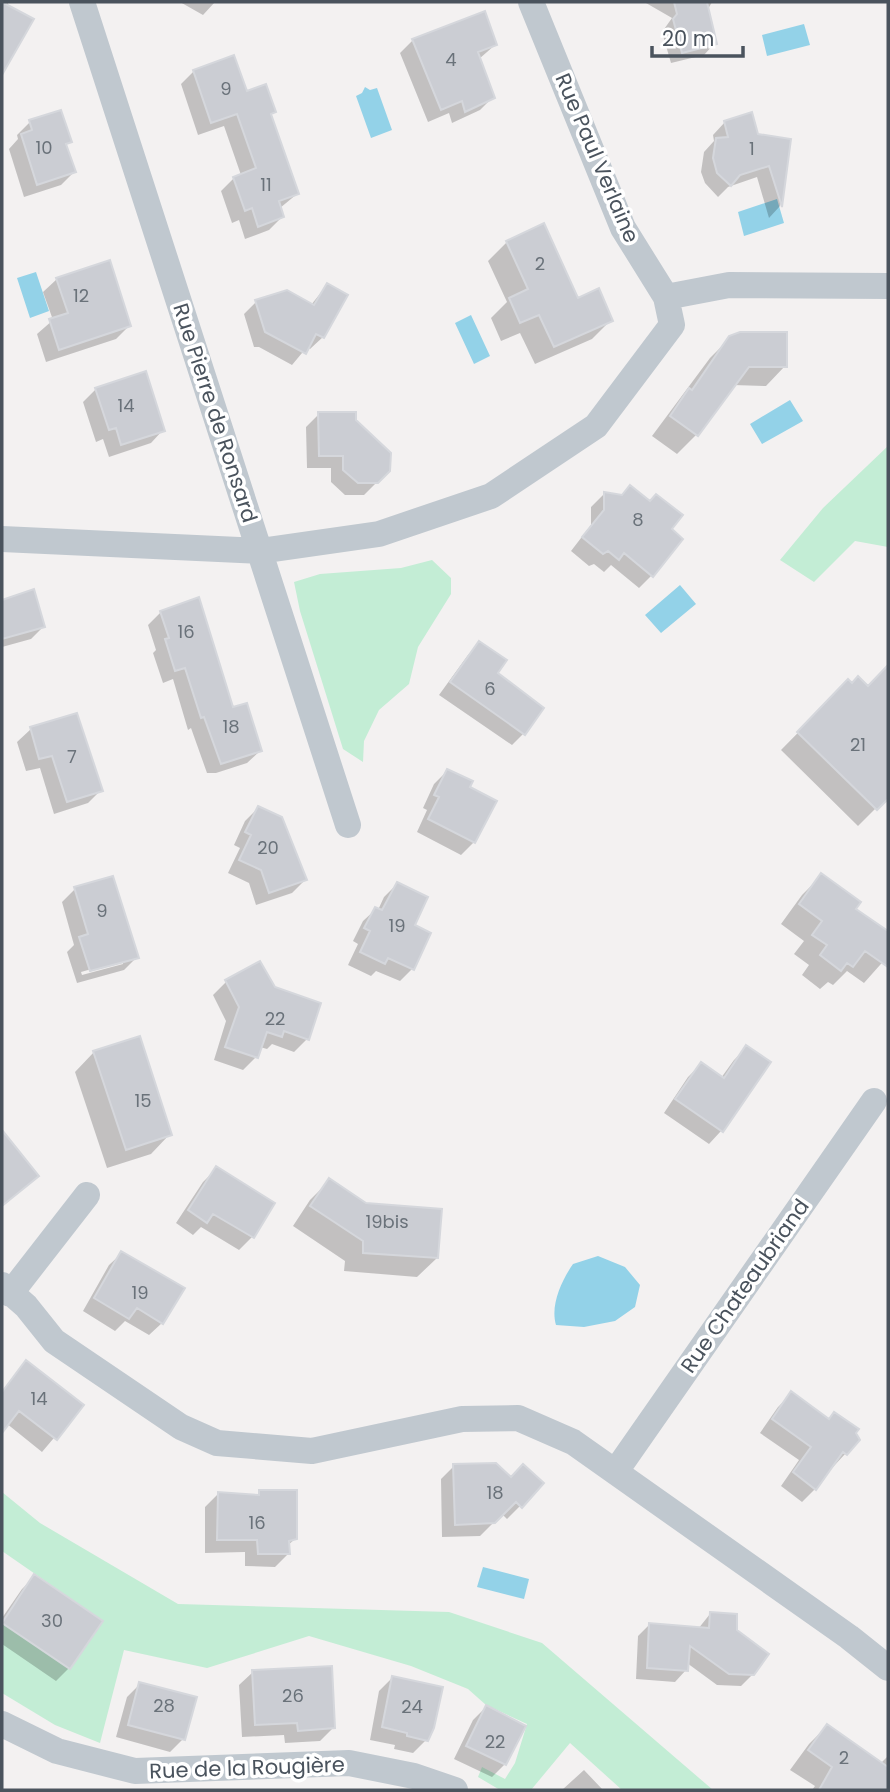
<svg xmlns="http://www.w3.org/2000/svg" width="890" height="1792" viewBox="0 0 890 1792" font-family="Poppins,sans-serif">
<rect width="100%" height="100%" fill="#f3f1f1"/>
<path fill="#c3edd5" d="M888,446v101l-33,-6 -41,41 -34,-22 43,-52z
M432,560l19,18v16l-33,53 -9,37 -30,26 -15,31 -1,21 -20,-13 -43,-138 -6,-29 26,-8 81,-6z
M2,1492l38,31 138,81 271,8 93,31 171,147h-91l-52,-47 -39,47h-31l-22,-13 4,-10 23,12 10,-16 12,-39 -41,-19 -18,-16 -57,-23 -102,-30 -102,32 -83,-18 -24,93 -45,-18 -53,-32v-70l68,46 33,-48 -101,-70z"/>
<path fill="#93d2e8" d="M804,24l6,21 -43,11 -5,-21z
M365,87l5,3 7,-2 15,42 -21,8 -15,-42 6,-3z
M777,199l7,24 -40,13 -6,-24z
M36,272l13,39 -19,7 -13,-40z
M471,315l19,41 -16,8 -19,-41z
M790,400l13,21 -41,23 -12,-20z
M680,585l16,19 -35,29 -16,-18z
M598,1256l27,11 15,18 -5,22 -20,14 -31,6 -28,-2c-6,-20 6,-45 17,-61z
M483,1567l46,12 -5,20 -47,-12z"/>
<path fill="#0003" fill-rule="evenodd" d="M2,2h7l-2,3 4,50 -9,9z
M180,2h35l-12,13z
M647,2h65l-5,9 8,32 -11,12 -33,8 -9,-31 10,-14 -26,-15z
M413,40l82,5 -16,14 14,38 -13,13 -28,13 -3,-10 -21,9 -28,-69z
M194,71l51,22 29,19 -4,4 27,78 -17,14 2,9 -13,13 -24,9 -6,-19 -7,3 -11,-32 13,-13 7,-3 -17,-49 -26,9 -17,-51z
M30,122l40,20 -5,4 9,26 -13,13 -37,12 -15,-48 9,-10 -1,-4z
M725,122l32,13 32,5 -9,66 -11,12 -12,-41 -29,10 -10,10 -13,-14 -4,-11 3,-20 10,-11 -1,-6z
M507,242l70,58 34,20 -19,19 -57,25 -15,-31 -19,8 -10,-23 16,-16 -19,-41z
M57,279l72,47 -13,13 -70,23 -9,-28 16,-14 -10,-28z
M327,285l-4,52 -13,12 -3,-2 -15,18 -33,-18h-5l-10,-33 12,-12 55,3z
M730,338l55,28 -19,20 -33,-1 -37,50 -19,19 -25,-18 58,-78z
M96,389l67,41 -12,13 -42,14 -6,-18 -7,3 -13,-40z
M319,414l58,68 -13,13h-19l-14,-13v-14h-24l-1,-41z
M604,494l45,9 20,27 -17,45 -13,13 -28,-23 -7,7 -10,-8 -5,2 -18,-15 20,-26v-18z
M33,592l10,35 -12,12 -29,8v-45z
M161,612l99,139 -13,12 -31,10h-9l-16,-45 -3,2 -15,-51 -10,4 -10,-30 3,-3 -8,-25z
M480,643l44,90 -12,12 -73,-50 29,-40z
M888,668v128l-30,30 -77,-76 67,-68 20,6z
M31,729l70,61 -13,13 -34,11 -14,-46 -14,3 -9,-29z
M447,771l20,16 7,55 -13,13 -44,-23 10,-22 -4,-2 11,-24z
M258,808l47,72 -13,13 -36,12 -7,-22 -21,-10 12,-25 -6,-3 11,-24z
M821,876l33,33 34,25v22l-24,27 -17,-12 -14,14 -5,-3 -8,7 -18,-14 7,-10 -15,-11 10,-13 -23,-17 21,-29z
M397,884l16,42 -1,43 -12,12 -24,-10 -5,5 -23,-11 10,-21 -5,-3 10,-20 13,-12 2,1 6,-13z
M75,889l62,68 -13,13 -47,13 -10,-31 7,-7 -12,-43zM123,960v4l-41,11 -1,-3z
M260,964l47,75 -13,13 -22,-8 -5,5 -7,-2 -4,10 -13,13 -29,-10 12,-39 -13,-26 13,-13z
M747,1047l-26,84 -12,13 -45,-31 24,-36 13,-13 20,14 13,-18z
M94,1052l76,82 -19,20 -44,14 -32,-96z
M2,1133l35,43 -35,31z
M216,1169l36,68 -13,13 -38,-23 -8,8 -17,-12 27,-41z
M329,1181l108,77 -20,19 -73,-6 1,-10 -52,-35 17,-26z
M122,1253l40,70 -13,12 -24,-14 -10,10 -32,-20 26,-46z
M27,1363l54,43 -39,46 -36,-29 -4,4v-36z
M791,1394l38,26 25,13 4,7 -25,27 -2,-1 -16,23 -13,13 -21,-16 18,-26 -39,-27 18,-26z
M454,1466l57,13 31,5 -35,35 -5,-5 -22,22 -38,1 -1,-58z
M260,1492l35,47 -8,7 1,8 -13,13 -30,-1v-14l-40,1v-46l13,-13 37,3z
M35,1576l66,46 -32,46 -13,13 -54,-37v-26l20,-29z
M710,1614l25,17 18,43 -12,12 -24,-1 -30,-22 -1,7 -11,12 -39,-3 2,-43 12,-12 48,5z
M253,1672l80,56 -13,13 -35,2 -1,-8 -42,2 -3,-52z
M392,1678l34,62 -13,13 -19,-4 1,-4 -25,-5 9,-49z
M140,1684l43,55 -13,13 -54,-15 11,-40z
M486,1707l19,57 -13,13 -38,-18 19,-39z
M827,1726l53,38 8,-8v34h-76l3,-4 -25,-16 19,-26z
M584,1770l19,20h-41z"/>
<path fill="#cbcdd3" stroke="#d5d7dc" stroke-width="2" d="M2,2l32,17 -32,56z
M674,2h33l10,42 -35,9 -9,-34 4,-5z
M485,11l12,34 -19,7 17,46 -30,14 -3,-11 -21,9 -29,-71z
M234,55l13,36 19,-7 10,28 -5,2 28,80 -20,7 5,16 -26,10 -6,-19 -7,3 -12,-34 23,-9 -19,-54 -26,9 -18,-53z
M61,110l11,32 -6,2 10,28 -39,13 -16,-51 11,-4 -3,-10z
M752,112l6,22 33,5 -9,68 -13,-41 -29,9 -9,11 -14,-13 -4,-15 3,-20 12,-1 -4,-16z
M544,223l34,75 21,-10 14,33 -59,26 -15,-32 -19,8 -11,-25 19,-9 -22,-48z
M110,260l21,66 -72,24 -10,-31 19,-6 -12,-35z
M327,283l21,12 -24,43 -8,-4 -10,20 -41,-22 -10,-32 32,-10 27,15z
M740,332h47v35h-38l-51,69 -28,-20 19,-28 3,2 37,-54z
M146,371l19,60 -44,14 -5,-17 -7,2 -14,-42z
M318,412h38v8l35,33 -1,18 -12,12h-20l-15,-13v-14h-24z
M630,485l20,16 6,-7 27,21 -11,14 11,10 -30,38 -29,-24 -5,7 -11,-9 -5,3 -21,-17 22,-27v-18l18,3z
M34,589l11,38 -43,12v-39z
M199,597l34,110 14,-4 15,48 -41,13 -17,-47 -3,1 -16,-50 -10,3 -10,-32 4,-1 -9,-27z
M479,641l28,19 -9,13 46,35 -19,27 -75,-53z
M888,665v134l-11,11 -80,-78 51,-53 4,4 6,-7 10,10z
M77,713l26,78 -36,11 -15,-46 -13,3 -9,-32z
M447,769l26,12 -3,6 27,14 -22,42 -47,-24 11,-22 -5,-2z
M258,806l24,11 25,63 -38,13 -8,-23 -22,-10 12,-25 -6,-3z
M821,873l40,29 -5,7 32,22v36l-23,-16 -12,16 -6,-4 -6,8 -21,-16 7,-10 -15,-10 10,-14 -23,-17z
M113,876l26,82 -49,13 -11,-34 9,-3 -14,-47z
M397,882l31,15 -13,28 16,8 -17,37 -26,-12 -3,6 -25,-12 10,-21 -6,-3 11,-21 7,3z
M260,961l15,26 46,16 -12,37 -25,-9 -2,6 -15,-5 -9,26 -33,-11 14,-40 -14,-27z
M140,1036l32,99 -46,15 -33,-99z
M746,1045l25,17 -48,70 -48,-33 26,-37 23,16z
M2,1130l37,46 -37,30z
M216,1166l59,37 -21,35 -41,-24 -6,9 -19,-13z
M329,1178l37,25 76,6 -4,49 -75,-5v-12l-53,-35z
M121,1251l64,37 -22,36 -26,-16 -8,11 -35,-21z
M26,1360l58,45 -27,35 -38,-29 -17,22v-41z
M791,1391l38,28 5,-7 25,17 -3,4 4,7 -13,15 -4,-3 -27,38 -23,-18 18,-25 -39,-28z
M496,1463l15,14 12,-13 21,19 -22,25 -6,-6 -21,21 -40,2 -2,-61z
M259,1490h38v49l-8,2 1,13h-32l-1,-14h-40l1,-48 41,3z
M34,1574l69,47 -33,48 -68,-46z
M710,1612l27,2v16l32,24 -15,21 -25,-1 -39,-28 -2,25 -41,-3 2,-45 60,5z
M332,1666l3,62 -37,3 -1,-8 -42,2 -3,-55z
M392,1676l51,11 -9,41 -6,13 -21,-5v-3l-25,-6z
M139,1682l58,15 -12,43 -57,-15z
M486,1705l40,21 -20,39 -40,-19z
M827,1724l61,43v23h-69l13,-23 -24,-17z"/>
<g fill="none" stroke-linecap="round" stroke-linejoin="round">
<path stroke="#c0c8cf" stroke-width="26" d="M82,2l266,823
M531,2l92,226 43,69 63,-12 159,1
M2,539l258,12 119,-17 112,-38 105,-70 76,-101 -6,-28
M2,1285l24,21 28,35 127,86 36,16 95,8 150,-32 56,-1 55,24 276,195 39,31
M10,1294l77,-99
M616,1471l258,-370
M2,1724l55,27 78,20 214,-8 65,13 41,14"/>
</g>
<g text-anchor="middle" stroke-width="7" stroke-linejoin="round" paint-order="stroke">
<g font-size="18" fill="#6a727a">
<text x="451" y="66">4</text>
<text x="226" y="95">9</text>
<text x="44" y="154">10</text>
<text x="752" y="155">1</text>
<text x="266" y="191">11</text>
<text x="540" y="270">2</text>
<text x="81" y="302">12</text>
<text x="126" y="412">14</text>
<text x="638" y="526">8</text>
<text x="186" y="638">16</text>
<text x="490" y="695">6</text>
<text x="231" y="733">18</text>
<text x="858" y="751">21</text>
<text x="72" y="763">7</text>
<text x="268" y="854">20</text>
<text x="102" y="917">9</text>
<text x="397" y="932">19</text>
<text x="275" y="1025">22</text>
<text x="143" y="1107">15</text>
<text x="387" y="1228">19bis</text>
<text x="140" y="1299">19</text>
<text x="39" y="1405">14</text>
<text x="495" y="1499">18</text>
<text x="257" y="1529">16</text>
<text x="52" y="1627">30</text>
<text x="293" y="1702">26</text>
<text x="164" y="1712">28</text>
<text x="412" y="1713">24</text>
<text x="495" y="1748">22</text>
<text x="844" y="1764">2</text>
</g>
<g font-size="21" fill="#4a535d" stroke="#fff">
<text transform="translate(597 158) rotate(67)" y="7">Rue Paul Verlaine</text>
<text transform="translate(215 413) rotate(72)" y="7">Rue Pierre de Ronsard</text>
<text transform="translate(745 1286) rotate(-55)" y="7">Rue Chateaubriand</text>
<text transform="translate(247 1768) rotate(-2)" y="7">Rue de la Rougière</text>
</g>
</g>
<rect width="890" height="1792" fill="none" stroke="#4a535d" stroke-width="7"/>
<path d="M652 46v10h91v-10" fill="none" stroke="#4a535d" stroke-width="3.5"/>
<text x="662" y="46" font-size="21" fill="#4a535d" stroke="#ffffff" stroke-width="5" paint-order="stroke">20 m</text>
</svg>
